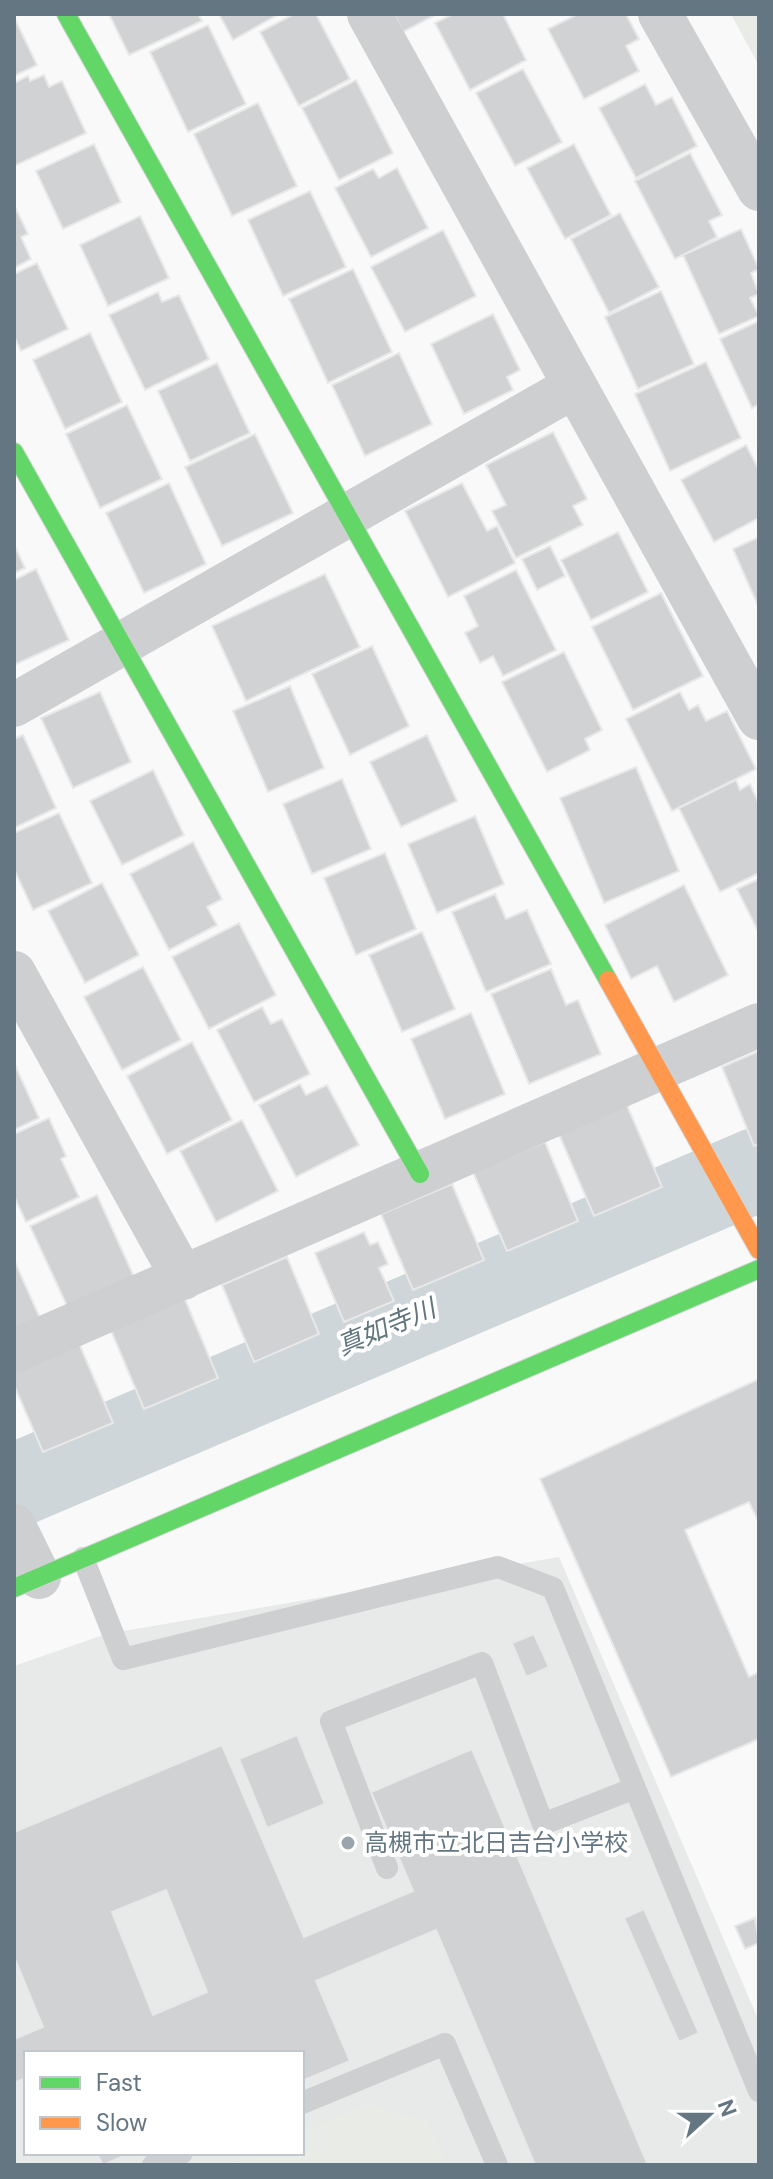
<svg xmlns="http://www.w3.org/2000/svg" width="773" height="2179" viewBox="0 0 773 2179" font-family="'DM Sans','Noto Sans JP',sans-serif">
<rect width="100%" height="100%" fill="#f9f9f9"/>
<path fill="#e8e9e9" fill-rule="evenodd" d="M559,1557l200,464v144h-745v-499l92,-32zM26,2053h276v100h-276z"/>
<path fill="#e8ebe6" d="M731,14h28v52z
M368,2104l60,17 20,44h-221l28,-12h47v-21z"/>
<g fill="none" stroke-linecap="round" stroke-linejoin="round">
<path stroke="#ced6d9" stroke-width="84" d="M14,1486l745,-317"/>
</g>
<path fill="#d0d2d3" stroke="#e8e8e8" stroke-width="2" fill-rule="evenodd" d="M109,14h89l4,7 -73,34z
M219,14h60l-46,26z
M294,14h22l34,65 -51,27 -39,-74z
M394,14h43l-34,18z
M453,14h50l23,46 -56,30 -35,-67z
M578,14h48l13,25 -13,7 13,25 -55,28 -36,-70z
M14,17l23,48 -23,11z
M208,25l38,79 -58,28 -38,-80z
M523,69l39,73 -47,24 -39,-73z
M44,75l5,12 13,-6 24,52 -72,33v-83l14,-7 2,5z
M356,80l37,73 -54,27 -37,-72z
M645,84l11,21 16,-8 25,49 -61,32 -37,-70z
M258,103l39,83 -65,30 -38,-82z
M94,144l27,58 -58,27 -27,-58z
M574,144l37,71 -46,24 -38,-71z
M690,153l32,62 -13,6 8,16 -42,22 -40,-78z
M397,168l31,60 -57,29 -36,-69 38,-19 6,9z
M310,191l36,76 -63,29 -35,-76z
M14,205l14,29 -7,3 10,22 -17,9z
M620,213l39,74 -50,26 -38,-74z
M140,216l29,62 -61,28 -28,-61z
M741,229l18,40 -8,4 8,21 -9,4 9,18 -40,18 -36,-79z
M443,230l33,66 -71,36 -34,-65z
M37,263l31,66 -47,22 -7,-15v-62z
M353,269l39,83 -64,31 -39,-84z
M661,291l33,73 -56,25 -33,-72z
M158,292l4,10 17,-7 30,64 -64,31 -36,-75z
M493,314l27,56 -13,7 6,13 -49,24 -33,-70z
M759,321v83l-7,4 -32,-69z
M90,333l32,69 -57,27 -32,-69z
M399,353l33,71 -67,32 -33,-71z
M706,362l35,76 -71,33 -35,-77z
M217,363l33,70 -60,28 -32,-70z
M127,405l35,74 -62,29 -34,-74z
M553,432l34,67 -14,7 10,19 -67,33 -24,-47 14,-6 -20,-40z
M255,434l38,79 -71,33 -37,-79z
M746,445l13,25v48l-45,24 -33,-62z
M169,483l37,81 -62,29 -38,-80z
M462,483l25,48 10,-5 18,37 -67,34 -43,-86z
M618,532l30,60 -57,28 -30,-60z
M759,537v71l-26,-59z
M14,544l11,24 -11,5z
M550,546l15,30 -28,14 -15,-31z
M36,569l33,71 -55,25v-85z
M516,570l40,80 -53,26 -10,-20 -13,7 -15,-30 13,-7 -14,-30z
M325,574l35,73 -114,54 -34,-75z
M661,593l42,83 -70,34 -41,-83z
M372,646l37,80 -59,29 -38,-81z
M564,652l38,78 -17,9 5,11 -43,22 -45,-90z
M290,686l34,82 -56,24 -35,-81z
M100,692l31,70 -58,26 -32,-70z
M680,692l9,18 9,-5 8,16 21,-10 29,58 -84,42 -46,-92z
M23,735l33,73 -42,20v-89z
M427,735l30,66 -56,26 -31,-65z
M636,767l43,104 -75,32 -44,-105z
M153,770l31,65 -62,30 -32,-64z
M342,779l29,70 -59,25 -29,-70z
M736,780l4,10 10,-6 9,20v69l-39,19 -41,-84z
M59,813l33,70 -59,27 -19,-41v-36z
M475,816l29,68 -67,29 -29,-69z
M193,842l29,57 -15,8 10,18 -48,25 -39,-76z
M385,853l31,76 -60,26 -32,-77z
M759,879v54l-22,-44z
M102,883l37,72 -54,28 -37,-72z
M684,885l44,90 -54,27 -17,-36 -26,13 -26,-54z
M495,894l11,25 21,-9 24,54 -65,28 -34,-80z
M239,923l37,72 -67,34 -37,-72z
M422,932l33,77 -53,23 -33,-77z
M143,967l38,73 -59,30 -38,-73z
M551,969l15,36 12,-5 23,54 -72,30 -38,-90z
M262,1007l9,17 11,-5 28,55 -56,28 -37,-72z
M471,1013l34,81 -60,25 -34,-80z
M192,1042l40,78 -65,34 -40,-78z
M759,1051v93l-5,2 -32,-79z
M14,1063l25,55 -25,12z
M300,1084l6,11 21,-10 32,60 -63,32 -37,-72z
M626,1103l36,84 -68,29 -36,-84z
M49,1118l17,38 -5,3 18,38 -53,25 -12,-26v-62z
M242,1120l36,71 -62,31 -36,-71z
M545,1142l33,79 -71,30 -34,-79z
M452,1184l32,76 -71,30 -32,-76z
M97,1195l37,82 -66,31 -38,-82z
M364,1232l6,13 8,-3 10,22 -9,4 15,33 -50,21 -29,-69z
M287,1257l32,77 -65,28 -32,-77z
M14,1260l26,58 -26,12z
M184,1297l34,81 -74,31 -34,-81z
M78,1341l35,82 -70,29 -29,-67v-17z
M759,1379v144l-10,-21 -64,28 64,147 10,-5v67l-88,38 -131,-298z
M534,1634l15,33 -23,10 -14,-34z
M297,1735l28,69 -58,24 -28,-69z
M222,1745l82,192 109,-46 -42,-99 101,-43 176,416h-113l-99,-235 -120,51 34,80 -48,20v-28h-276v25l-12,5v-44l29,-12 -29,-70v-125zM166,1890l41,102 -54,23 -41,-103z
M644,1909l55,124 -20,9 -55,-124z
M755,1918l4,25 -14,6 -10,-23z
M96,2153h35l-28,12z"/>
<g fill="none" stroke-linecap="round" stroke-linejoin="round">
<defs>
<path id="fast" d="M66,14l542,966
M14,452l406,722
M14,1588l745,-319"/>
<path id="slow" d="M608,980l151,270"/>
</defs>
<use href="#fast" stroke="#d5d6d7" stroke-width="20"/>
<use href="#slow" stroke="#d5d6d7" stroke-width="20"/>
<path stroke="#cecfd0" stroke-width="22" d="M83,1558l40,101 375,-92 55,21 206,503
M387,1868l-56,-147 151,-58 61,161 92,-36
M302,2103l143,-59 52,121
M153,2165l29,-12"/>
<path stroke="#cecfd0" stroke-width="44" d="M369,14l390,704
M660,14l99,175
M14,705l561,-319
M14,973l169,305
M14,1351l745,-326
M14,1526l25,51"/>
<use href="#fast" stroke="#63d668" stroke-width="18"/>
<use href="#slow" stroke="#ff974d" stroke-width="18"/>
</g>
<circle fill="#99a4ac" stroke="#fff" stroke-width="3" cx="348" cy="1843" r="8"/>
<g text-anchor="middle" stroke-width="8" stroke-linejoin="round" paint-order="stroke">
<g font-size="24" fill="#657683" stroke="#fff" text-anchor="start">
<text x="364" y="1851">高槻市立北日吉台小学校</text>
</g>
<g font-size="26" font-style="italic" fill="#60757c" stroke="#fff">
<text transform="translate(386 1327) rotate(-23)" y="9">真如寺川</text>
</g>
</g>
<rect width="773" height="2179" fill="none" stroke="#657683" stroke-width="32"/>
<rect x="24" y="2051" width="280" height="104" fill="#ffffff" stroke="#c1c8cd" stroke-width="2"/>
<rect x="40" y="2077" width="40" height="12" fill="#63d668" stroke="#c1c8cd" stroke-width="2"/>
<text x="96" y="2091" font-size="24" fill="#657683">Fast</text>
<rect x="40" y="2117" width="40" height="12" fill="#ff974d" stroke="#c1c8cd" stroke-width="2"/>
<text x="96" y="2131" font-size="24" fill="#657683">Slow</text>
<g transform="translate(709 2115) rotate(69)" stroke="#ffffff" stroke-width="6" paint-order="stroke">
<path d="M0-6L14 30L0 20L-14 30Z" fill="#657683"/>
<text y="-12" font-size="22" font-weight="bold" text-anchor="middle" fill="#657683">N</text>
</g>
</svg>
